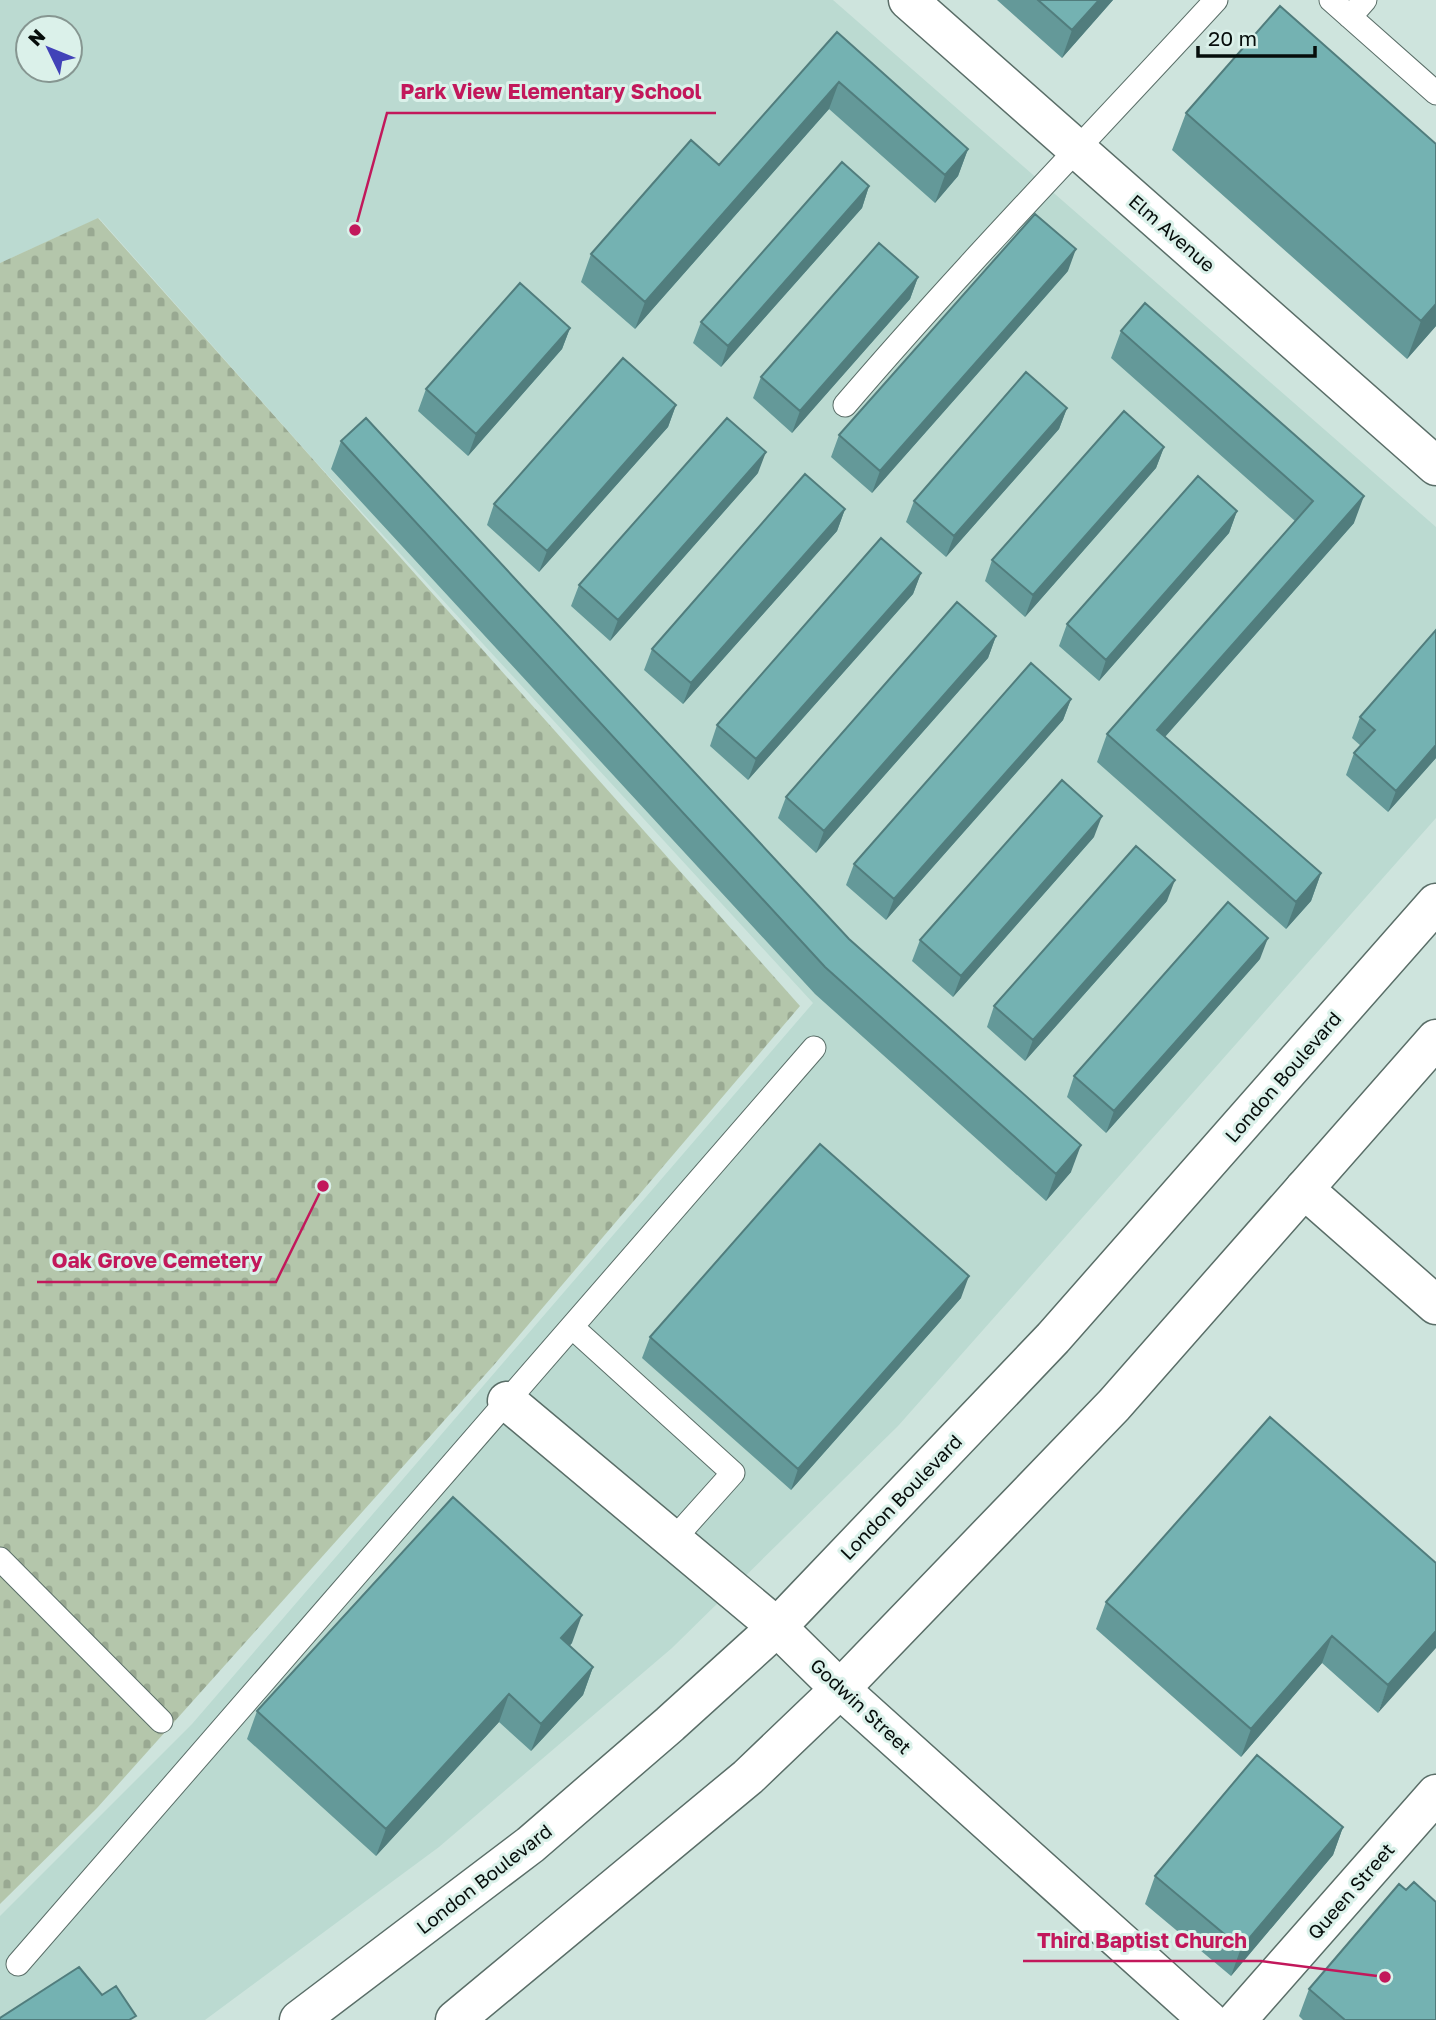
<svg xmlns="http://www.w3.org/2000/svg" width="1436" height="2020" viewBox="0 0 1436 2020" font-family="'Golos Text',sans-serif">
<defs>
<pattern id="cemetery-stones" width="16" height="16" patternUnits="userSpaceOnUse" patternTransform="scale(1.75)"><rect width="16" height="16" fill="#b4c6ab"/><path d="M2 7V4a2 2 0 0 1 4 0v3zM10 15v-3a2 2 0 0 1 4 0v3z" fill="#99a992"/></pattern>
</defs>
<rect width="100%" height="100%" fill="#cee4dd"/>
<path fill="#bbdad1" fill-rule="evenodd" d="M0,0h833l603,527v291l-538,608 -226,222 -233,199 -234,173h-205v-104l192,-192 621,-721 -499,-543 -215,-242 -99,45zM28,28h42v42h-42z"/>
<path fill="url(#cemetery-stones)" d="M98,218l702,788 -307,360 -396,442 -97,96v-1641z"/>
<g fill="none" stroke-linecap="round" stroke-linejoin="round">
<defs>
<path id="lane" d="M1331,0l105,93
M1350,17l15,-17
M845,405c119,-139 247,-270 371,-405
M572,1327l161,146 -60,67
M0,1559l161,162
M18,1964l796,-916"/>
<path id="street" d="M908,0l528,466
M1304,1189l132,116
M507,1401l270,226 63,62 368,331
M1237,2020l199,-226"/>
<path id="primary" d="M299,2020l231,-175 140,-121 107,-97 276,-289 383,-435
M455,2020l293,-243 92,-88 274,-284 322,-366"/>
</defs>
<use href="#lane" stroke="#5a6e68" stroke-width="25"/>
<use href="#street" stroke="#5a6e68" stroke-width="41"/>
<use href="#primary" stroke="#5a6e68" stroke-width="41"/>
<use href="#lane" stroke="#fff" stroke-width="23"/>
<use href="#street" stroke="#fff" stroke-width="38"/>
<use href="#primary" stroke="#fff" stroke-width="38"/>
</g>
<path fill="#649999" d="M997,0h116l-51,58z
M837,32l131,117 -10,27 -23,27 -106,-94 -194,220 -54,-47 10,-28 128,-89z
M1186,113l250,31v182l-29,33 -235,-209z
M869,186l-7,22 -141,159 -28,-24 8,-21z
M1068,271l-196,222 -41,-36 8,-22z
M918,277l-8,22 -118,134 -39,-35 8,-21z
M570,328l-8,21 -94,107 -50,-45 8,-22z
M1121,331l233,192 -189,214 156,136 -10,28 -25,28 -189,-167 10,-28 188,-213 -184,-163z
M676,405l-8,22 -129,145 -52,-47 7,-21z
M1067,408l-8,21 -113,128 -40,-35 8,-21z
M341,441l730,731 -25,29 -231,-207 -484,-525z
M1164,447l-8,21 -131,149 -40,-36 7,-21z
M758,473l-148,168 -39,-35 8,-21z
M845,509l-8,22 -154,173 -39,-34 8,-21z
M1237,511l-8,22 -130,148 -40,-35 8,-22z
M921,573l-8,21 -165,186 -38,-34 7,-21z
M1436,630v128l-48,54 -42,-37 8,-22 7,-7 -9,-8 8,-21z
M996,636l-8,22 -172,195 -38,-35 8,-21z
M1071,699l-8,21 -177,200 -40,-35 8,-21z
M1094,837l-141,160 -41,-36 8,-21z
M1167,901l-142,160 -38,-34 7,-21z
M1260,959l-154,174 -39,-36 7,-21z
M961,1298l-170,192 -149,-132 8,-21z
M1436,1563l-58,150 -56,-50 -81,94 -145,-128 10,-27z
M572,1643l-3,3 24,21 -10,28 -52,56 -32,-29 -123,134 -129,-117 10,-28z
M1343,1827l-10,28 -102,121 -86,-72 10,-28z
M1309,1989l127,31h-133l-4,-4z"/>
<path fill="#517d7d" d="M1099,0h14l-51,58 10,-28z
M839,82l-10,27 -194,220 10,-27z
M968,149l-10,27 -23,27 10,-28z
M869,186l-7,22 -141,159 7,-21z
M1076,249l-8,22 -196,222 8,-22z
M918,277l-8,22 -118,134 8,-22z
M1436,304v22l-29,33 14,-38z
M570,328l-8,21 -94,107 8,-22z
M676,405l-8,22 -129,145 8,-21z
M1067,408l-8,21 -113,128 8,-21z
M1164,447l-8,21 -131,149 8,-22z
M766,452l-8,21 -148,168 8,-21z
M1364,496l-10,27 -207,234 10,-27z
M845,509l-8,22 -154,173 8,-21z
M1237,511l-8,22 -130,148 7,-21z
M921,573l-8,21 -165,186 8,-21z
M996,636l-8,22 -172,195 8,-22z
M1071,699l-8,21 -177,200 8,-21z
M1436,745v13l-48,54 8,-21z
M1102,816l-8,21 -141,160 8,-21z
M1321,873l-10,28 -25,28 10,-27z
M1175,880l-8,21 -142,160 8,-21z
M1268,938l-8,21 -154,174 8,-22z
M1081,1145l-10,27 -25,29 10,-27z
M969,1276l-8,22 -170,192 7,-21z
M582,1615l-10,28 -21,23 10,-28z
M1436,1631v17l-58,65 10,-28z
M1332,1636l-10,27 -81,94 10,-28z
M593,1667l-10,28 -52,56 10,-27z
M509,1694l-10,28 -123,134 10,-27z
M1343,1827l-10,28 -102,121 10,-28z"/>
<path fill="#74b2b2" stroke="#517d7d" stroke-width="2" d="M1038,0h61l-27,30z
M1280,6l156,138v160l-15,17 -235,-208z
M837,32l131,117 -23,26 -106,-93 -194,220 -54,-48 100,-114 28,25z
M842,162l27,24 -141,160 -27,-24z
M1035,214l41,35 -196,222 -41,-36z
M879,243l39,34 -118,134 -39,-34z
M520,283l50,45 -94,106 -50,-45z
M1145,303l219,193 -207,234 164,143 -25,29 -189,-168 206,-233 -192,-170z
M623,358l53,47 -129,146 -53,-47z
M1026,372l41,36 -113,128 -40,-35z
M1124,411l40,36 -131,148 -41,-35z
M366,418l483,521 232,206 -25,29 -231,-207 -484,-526z
M727,418l39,34 -148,168 -39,-35z
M805,474l40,35 -154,174 -39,-34z
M1198,476l39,35 -131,149 -39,-36z
M881,538l40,35 -165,186 -39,-34z
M957,602l39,34 -172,195 -38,-34z
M1436,630v115l-40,46 -42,-38 21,-23 -15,-13z
M1031,663l40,36 -177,200 -40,-35z
M1062,780l40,36 -141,160 -41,-36z
M1136,846l39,34 -142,160 -39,-34z
M1228,902l40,36 -154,173 -40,-35z
M820,1144l149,132 -171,193 -148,-132z
M1270,1417l166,146v68l-48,54 -56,-49 -81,93 -145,-127z
M453,1497l129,118 -21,23 32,29 -52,57 -32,-30 -123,135 -129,-118z
M1257,1755l86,72 -102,121 -86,-72z
M1414,1882l22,20v118h-91l-36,-31 90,-105 7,6z
M79,1967l23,28 14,-9 20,30 -7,4h-129v-2z"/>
<g text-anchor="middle" stroke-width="6" stroke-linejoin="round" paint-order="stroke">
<g font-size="19" fill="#060d0b" stroke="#dbf1ea">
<text transform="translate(1172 233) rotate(41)" y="7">Elm Avenue</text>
<text transform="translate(1283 1077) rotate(-49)" y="7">London Boulevard</text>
<text transform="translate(901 1497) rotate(-46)" y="7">London Boulevard</text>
<text transform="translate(861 1706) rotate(43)" y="7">Godwin Street</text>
<text transform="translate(484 1879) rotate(-38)" y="7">London Boulevard</text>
<text transform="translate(1351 1891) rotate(-49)" y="7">Queen Street</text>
</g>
</g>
<path fill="none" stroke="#c2185b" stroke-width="2.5" d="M355 230L387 113H716M323 1186L276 1282H37M1385 1977L1261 1961H1023"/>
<g fill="#c2185b" stroke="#dbf1ea" stroke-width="2.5">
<circle cx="355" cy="230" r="7"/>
<circle cx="323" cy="1186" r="7"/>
<circle cx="1385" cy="1977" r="7"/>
</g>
<g font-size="21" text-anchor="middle" font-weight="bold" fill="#c2185b" stroke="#dbf1ea" stroke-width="6" stroke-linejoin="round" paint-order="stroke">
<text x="551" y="99">Park View Elementary School</text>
<text x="157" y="1268">Oak Grove Cemetery</text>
<text x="1142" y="1948">Third Baptist Church</text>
</g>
<g transform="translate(49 49) rotate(313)"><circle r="33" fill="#dbf1ea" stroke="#869691" stroke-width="2"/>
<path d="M0-5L12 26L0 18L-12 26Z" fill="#4142b8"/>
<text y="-10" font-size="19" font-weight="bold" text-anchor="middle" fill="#060d0b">N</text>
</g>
<path d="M1198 46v10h117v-10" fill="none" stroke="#060d0b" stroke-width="3.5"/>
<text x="1208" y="46" font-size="21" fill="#060d0b" stroke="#dbf1ea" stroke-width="5" paint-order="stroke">20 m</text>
</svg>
